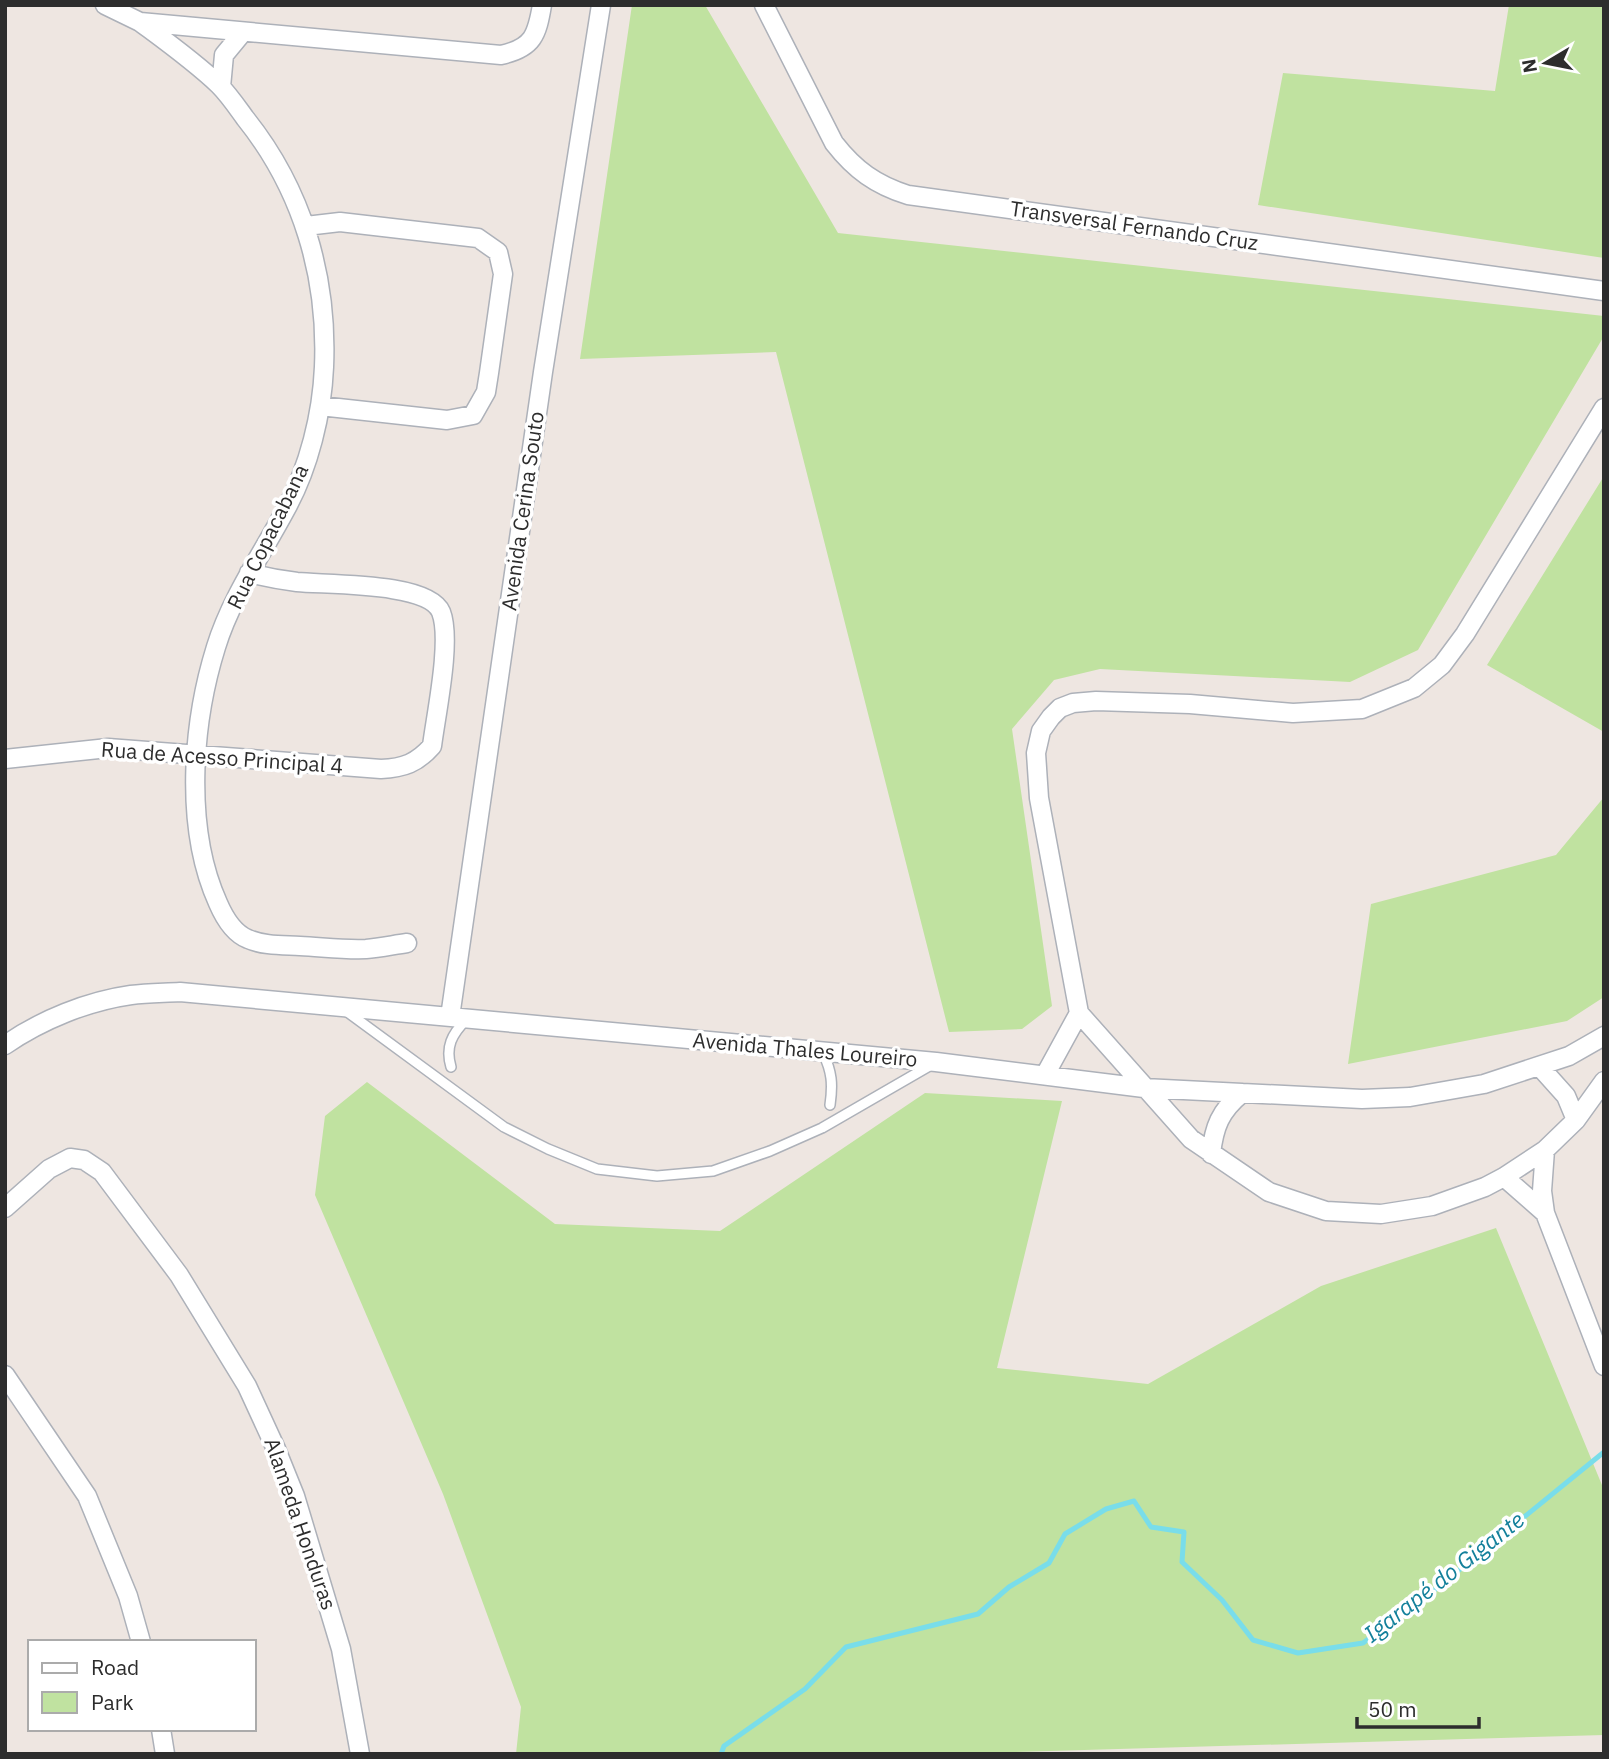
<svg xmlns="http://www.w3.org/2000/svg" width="1609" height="1759" viewBox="0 0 1609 1759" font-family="'IBM Plex Sans',sans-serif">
<rect width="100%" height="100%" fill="#eee6e1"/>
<path fill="#c0e2a0" d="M632,5h73l133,228 766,83v20l-186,314 -68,32 -250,-13 -46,11 -42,49 40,277 -30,23 -73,3 -173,-680 -196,7z
M1509,5h95v253l-346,-53 25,-132 212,18z
M1604,476v256l-117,-67z
M1604,797v200l-37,24 -219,43 23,-160 185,-49z
M367,1082l188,142 165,7 205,-138 137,8 -65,267 151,16 173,-98 175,-58 108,262v245l-659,19h-429l5,-47 -78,-213 -128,-299 10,-79z"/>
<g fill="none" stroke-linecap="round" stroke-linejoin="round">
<path stroke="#79ddea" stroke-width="5" d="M721,1754l3,-8 81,-57 41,-42 132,-33 31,-27 40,-24 16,-29 41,-25 28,-8 17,26 33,5 -2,30 40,38 31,40 45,13 65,-10 69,-51 172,-140"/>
<defs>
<path id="lane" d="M346,1011l158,116 44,22 49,20 60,7 56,-5 57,-20 52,-23 109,-63
M823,1053c9,19 10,31 7,52
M451,1067c-6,-20 1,-33 15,-47"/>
<path id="street" d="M105,5l35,17 361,33c32,-7 36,-20 41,-50
M764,5l70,138c21,27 42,42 74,52l696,96
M140,22c27,20 55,40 79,63 10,10 18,22 26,33 57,71 83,158 79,249 -2,47 -15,100 -38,142 -24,45 -55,89 -70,138 -24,77 -32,181 2,256 6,14 15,30 30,36 16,7 35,6 52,7 22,1 44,4 66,3 13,-1 27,-4 41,-6
M221,87l3,-32 19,-23
M306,226l34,-4 138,16 20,14 5,22 -14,99 -3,19 -13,23 -26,5 -127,-14
M1604,408l-139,226 -23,31 -28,23 -52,21 -69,4 -103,-9 -94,-3 -23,2 -13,5 -9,9 -10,14 -5,22 3,45 40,215 112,126 78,53 57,19 55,3 51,-8 53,-19 19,-10 41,-27 31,-30 28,-39
M5,759l103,-11 273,21c23,-1 36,-6 51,-23 4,-32 20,-106 9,-134 -12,-30 -114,-27 -144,-30 -16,-2 -32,-5 -48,-9
M450,1017l93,-645 58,-367
M5,1045c36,-25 83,-44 126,-50 16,-2 33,-2 49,-3l756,70 208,26 218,11 48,-2 74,-13 85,-28 35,-20
M1540,1067l26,29 10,24
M1045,1075l34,-62
M1545,1150l-3,41 3,22 59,153
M1211,1154c3,-27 9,-43 31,-61
M1504,1177l41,36
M5,1208l44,-39 21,-11 14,2 18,12 77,103 68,111 29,63 19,47 46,153 19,105
M5,1375l82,121 41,100 13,46
M161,1729l4,25"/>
</defs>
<use href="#lane" stroke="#adb1b9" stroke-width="12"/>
<use href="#street" stroke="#adb1b9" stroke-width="21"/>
<use href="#lane" stroke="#fff" stroke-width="9"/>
<use href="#street" stroke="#fff" stroke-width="18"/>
</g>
<g text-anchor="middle" stroke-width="7" stroke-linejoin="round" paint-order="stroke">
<g font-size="21" fill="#2d2d2d" stroke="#fff">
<text transform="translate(1134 226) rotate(8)" y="7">Transversal Fernando Cruz</text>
<text transform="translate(523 511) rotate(-82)" y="7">Avenida Cerina Souto</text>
<text transform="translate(268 537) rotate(-64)" y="7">Rua Copacabana</text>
<text transform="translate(222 758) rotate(4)" y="7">Rua de Acesso Principal 4</text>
<text transform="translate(805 1050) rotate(5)" y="7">Avenida Thales Loureiro</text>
<text transform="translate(300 1524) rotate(71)" y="7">Alameda Honduras</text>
</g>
<g font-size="23" font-style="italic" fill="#13809b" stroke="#fff">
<text transform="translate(1444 1577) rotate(-38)" y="8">Igarapé do Gigante</text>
</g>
</g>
<rect width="1609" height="1759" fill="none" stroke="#2d2d2d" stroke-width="14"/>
<rect x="28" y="1640" width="228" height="91" fill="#ffffff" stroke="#ababab" stroke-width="2"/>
<rect x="42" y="1663" width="35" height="10" fill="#ffffff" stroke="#ababab" stroke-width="2"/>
<text x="91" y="1675" font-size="21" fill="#2d2d2d">Road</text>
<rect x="42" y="1692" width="35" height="21" fill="#c0e2a0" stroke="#ababab" stroke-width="2"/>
<text x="91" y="1710" font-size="21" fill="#2d2d2d">Park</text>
<g transform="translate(1546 63) rotate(260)" stroke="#ffffff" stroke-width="5" paint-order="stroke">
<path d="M0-5L12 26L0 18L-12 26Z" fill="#2d2d2d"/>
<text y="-10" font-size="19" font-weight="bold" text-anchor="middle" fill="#2d2d2d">N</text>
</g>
<path d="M1357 1717v10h122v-10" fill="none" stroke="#2d2d2d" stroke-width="3.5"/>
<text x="1368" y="1717" font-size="21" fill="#2d2d2d" stroke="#ffffff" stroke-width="5" paint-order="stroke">50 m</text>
</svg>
